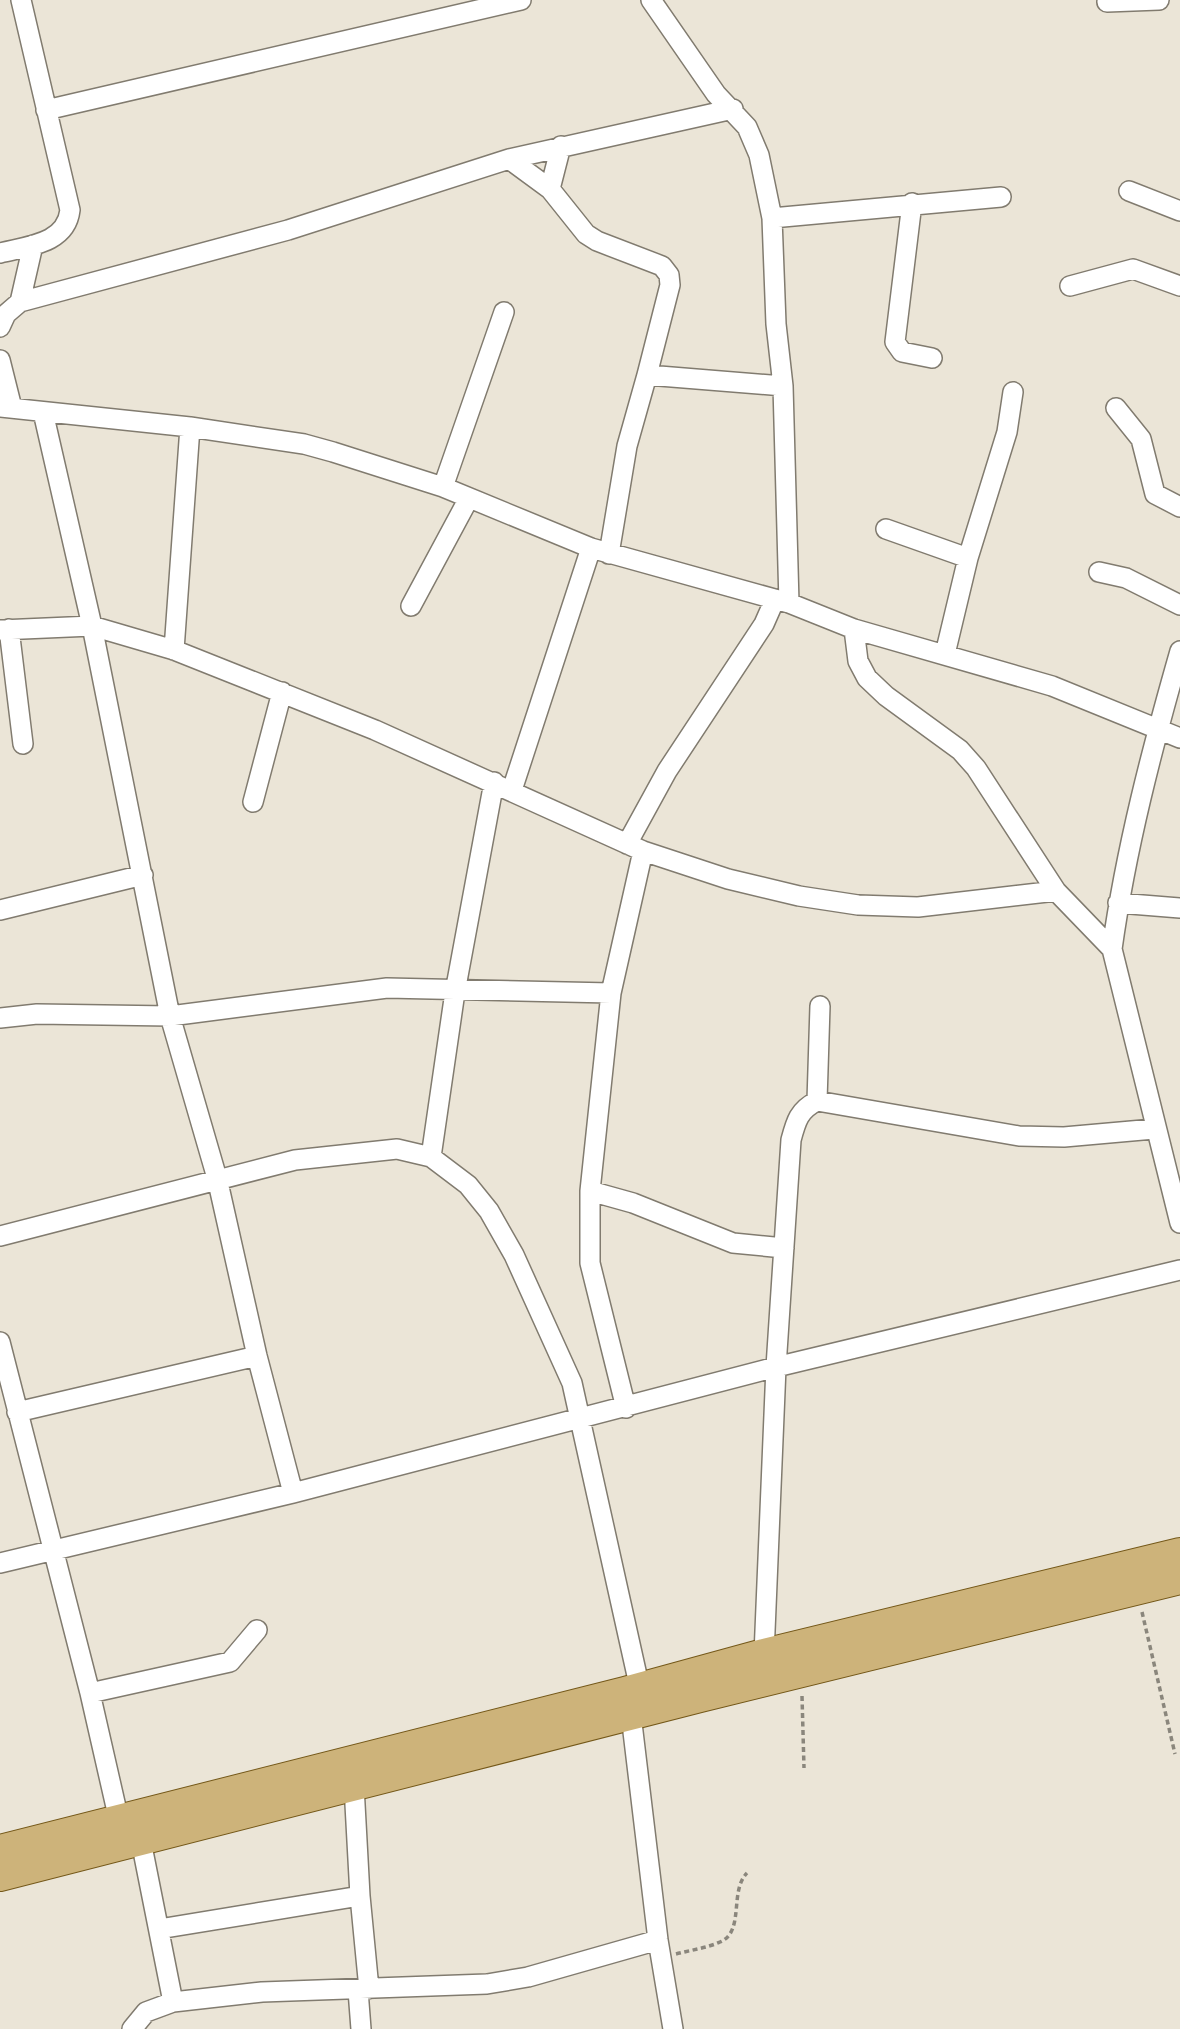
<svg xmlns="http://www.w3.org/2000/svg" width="1180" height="2029" viewBox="0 0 1180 2029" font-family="'IBM Plex Sans',sans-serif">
<rect width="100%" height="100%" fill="#ebe5d7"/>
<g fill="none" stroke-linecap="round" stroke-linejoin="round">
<defs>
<path id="minor" d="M651,0l65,94 31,33 12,28 13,63 4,106 7,62 6,217
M1107,2l52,-2
M46,110l475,-110
M509,159l41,30 36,45 11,7 65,25 7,9 1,10 -23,90 136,11
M550,189l11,-43
M1129,191l51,20
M912,203l-17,139 7,10 30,6
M772,218l229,-21
M0,253c28,-7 66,-9 70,-43l-49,-210
M1070,286l63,-17 47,17
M20,302l13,-57
M0,327l6,-13 14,-12 268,-72 221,-71 224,-50
M0,360l12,48
M0,407l190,20 114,17 29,8 110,35 148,61 198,55 65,26 198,57 128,52
M1116,408l25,31 14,55 25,13
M43,412l49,214 78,390 47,162 40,178 36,137
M443,487l61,-175
M886,529l82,29
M609,554l18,-108 20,-71
M1099,572l27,6 54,27
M411,606l58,-108
M9,629l14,115
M854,629l4,32 9,17 19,18 74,54 16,18 80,123 56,58 68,274
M0,630l92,-4 82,24 201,80 268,121 85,28 71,17 59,9 60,2 138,-16
M174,650l16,-223
M945,654l23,-96 39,-126 6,-40
M512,790l79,-242
M253,802l29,-110
M627,844l40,-73 97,-147 11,-25
M1118,903l62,5
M0,910l143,-35
M1112,949c14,-101 40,-200 68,-298
M0,1018l37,-4 133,2 217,-28 224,5
M817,1101l3,-95
M431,1157l24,-165 39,-210
M590,1191l43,12 100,40 51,5
M0,1236l295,-76 102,-11 34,8 37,28 21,26 25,44 58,128 68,306
M0,1342l90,351 31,136
M626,1408l-36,-145v-72l21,-198 32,-142
M17,1412l240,-56
M0,1563l293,-70 483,-126 404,-97
M764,1655l12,-288 15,-227c5,-19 8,-30 26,-39l202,35 45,1 90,-8
M90,1693l140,-31 27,-32
M631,1715l27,225 15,89
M139,1831l34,171
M360,1896l9,93
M159,1929l201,-33 -6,-110
M358,1990l3,39
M132,2029l14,-17 27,-10 89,-10 225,-8 41,-7 130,-37"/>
<path id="primary" d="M0,1851l625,-158 139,-38 416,-101
M0,1875l700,-179 480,-118"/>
</defs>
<use href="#minor" stroke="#817b6f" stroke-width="22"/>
<use href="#primary" stroke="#745819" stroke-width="34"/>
<path stroke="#8a867c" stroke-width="3.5" stroke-dasharray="5 3.5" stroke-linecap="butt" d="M1142,1612l33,142
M802,1696l2,72
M676,1954c15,-4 31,-6 44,-12 25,-10 9,-51 27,-69"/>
<use href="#minor" stroke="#fff" stroke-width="19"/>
<use href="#primary" stroke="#cdb37a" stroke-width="32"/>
</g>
</svg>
